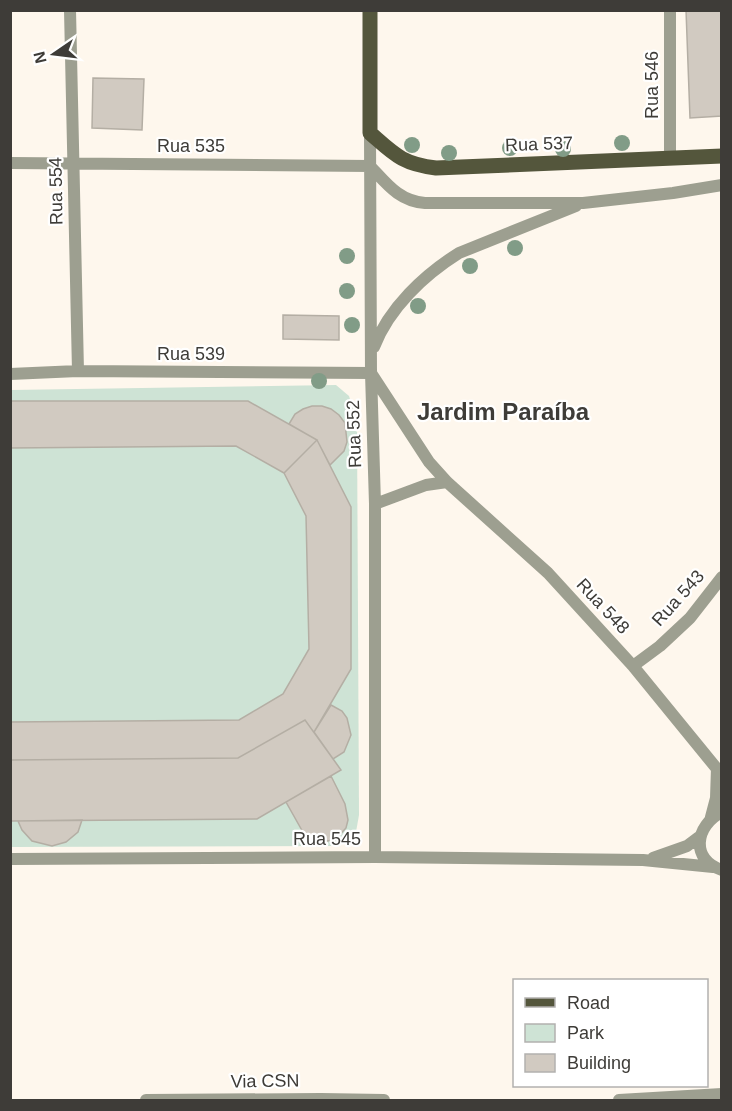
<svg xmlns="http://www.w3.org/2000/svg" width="732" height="1111" viewBox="0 0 732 1111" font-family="Arial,sans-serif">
<rect width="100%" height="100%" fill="#fef7ed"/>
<path fill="#cee3d5" d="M336,385l13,11 8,26 2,393 -3,17 -17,14 -328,1v-457z"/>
<path fill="#d1cac1" stroke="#b4aea4" stroke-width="1.5" d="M686,10h36v106l-32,2z
M93,78l51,1 -2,51 -50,-2z
M283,315l56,1v24l-56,-1z
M10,401h238l69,39 34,67v162l-37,63 27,38 -84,49 -247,2v-99l229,-2 44,-26 26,-45 -3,-133 -22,-43 -48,-27 -226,2z
M10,401h238l69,39 -33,33 -48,-27 -226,2z
M312,406h10l9,3 8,6 6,8 2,19 -3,9 -14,14 -13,-25 -28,-16 6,-10 8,-5z
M331,705l11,6 5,7 4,17 -7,17 -11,7 -19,-27z
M305,720l36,50 -84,49 -247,2v-61l228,-2z
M331,776l14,28 3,16 -2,8 -11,12 -16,2 -15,-8 -18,-32z
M82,820l-4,12 -12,10 -14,4 -20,-5 -10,-11 -4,-9z"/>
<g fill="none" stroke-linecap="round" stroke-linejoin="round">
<path stroke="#9d9f90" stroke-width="12" d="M70,10l8,361
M370,133l1,240 4,131v353
M670,159v-149
M10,163l360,3
M370,166c17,18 29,35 55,37h158l90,-10 49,-8
M374,347c15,-39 50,-72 85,-94l117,-47
M371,373l58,89 18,20 101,91 85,93 89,109
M10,374l68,-3 293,2
M375,504l51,-19 21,-3
M633,666l27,-20 30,-28 32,-41
M722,812c-27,13 -32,48 0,58
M711,817l5,-19 1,-30
M653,858l34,-12 12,-9
M10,859l365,-2 268,3 70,7"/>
<path stroke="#9d9f90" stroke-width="12" d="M146,1100l175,-1 63,1
M619,1100l103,-6"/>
<path stroke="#54563c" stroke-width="15" d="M370,10v123c24,21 32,31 66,35l286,-12"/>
</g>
<g fill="#819c87">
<circle cx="622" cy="143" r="8"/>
<circle cx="412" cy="145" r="8"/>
<circle cx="510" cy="148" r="8"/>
<circle cx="563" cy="149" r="8"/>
<circle cx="449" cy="153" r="8"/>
<circle cx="515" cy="248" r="8"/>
<circle cx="347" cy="256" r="8"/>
<circle cx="470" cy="266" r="8"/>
<circle cx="347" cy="291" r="8"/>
<circle cx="418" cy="306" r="8"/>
<circle cx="352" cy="325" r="8"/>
<circle cx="319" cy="381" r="8"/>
</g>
<g text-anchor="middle" stroke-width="4.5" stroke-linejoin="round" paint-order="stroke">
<g font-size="18" fill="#3e3c38" stroke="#fff">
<text transform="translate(652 85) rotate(-90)" y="6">Rua 546</text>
<text transform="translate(539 144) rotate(-2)" y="6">Rua 537</text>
<text x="191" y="152">Rua 535</text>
<text transform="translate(56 191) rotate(-91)" y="6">Rua 554</text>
<text x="191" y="360">Rua 539</text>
<text transform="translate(354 434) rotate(-92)" y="6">Rua 552</text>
<text transform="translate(678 598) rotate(-48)" y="6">Rua 543</text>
<text transform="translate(603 606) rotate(47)" y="6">Rua 548</text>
<text x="327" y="845">Rua 545</text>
<text transform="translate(265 1081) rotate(-1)" y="6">Via CSN</text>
</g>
<g font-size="24" font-weight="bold" fill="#3e3c38" stroke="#fff">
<text x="503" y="420">Jardim Paraíba</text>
</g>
</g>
<rect width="732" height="1111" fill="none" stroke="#3e3c38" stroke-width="24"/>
<rect x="513" y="979" width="195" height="108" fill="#ffffff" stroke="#b2b1af" stroke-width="1.5"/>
<rect x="525" y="998" width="30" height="9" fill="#54563c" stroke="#b2b1af" stroke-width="1.5"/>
<text x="567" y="1009" font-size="18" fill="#3e3c38">Road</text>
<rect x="525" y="1024" width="30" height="18" fill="#cee3d5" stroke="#b2b1af" stroke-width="1.5"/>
<text x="567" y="1039" font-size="18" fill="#3e3c38">Park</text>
<rect x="525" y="1054" width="30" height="18" fill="#d1cac1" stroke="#b2b1af" stroke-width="1.5"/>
<text x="567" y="1069" font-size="18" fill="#3e3c38">Building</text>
<g transform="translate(54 54) rotate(256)" stroke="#ffffff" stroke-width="4.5" paint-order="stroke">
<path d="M0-4.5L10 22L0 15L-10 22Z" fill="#3e3c38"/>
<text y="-9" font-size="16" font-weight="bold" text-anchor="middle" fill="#3e3c38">N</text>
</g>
</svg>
